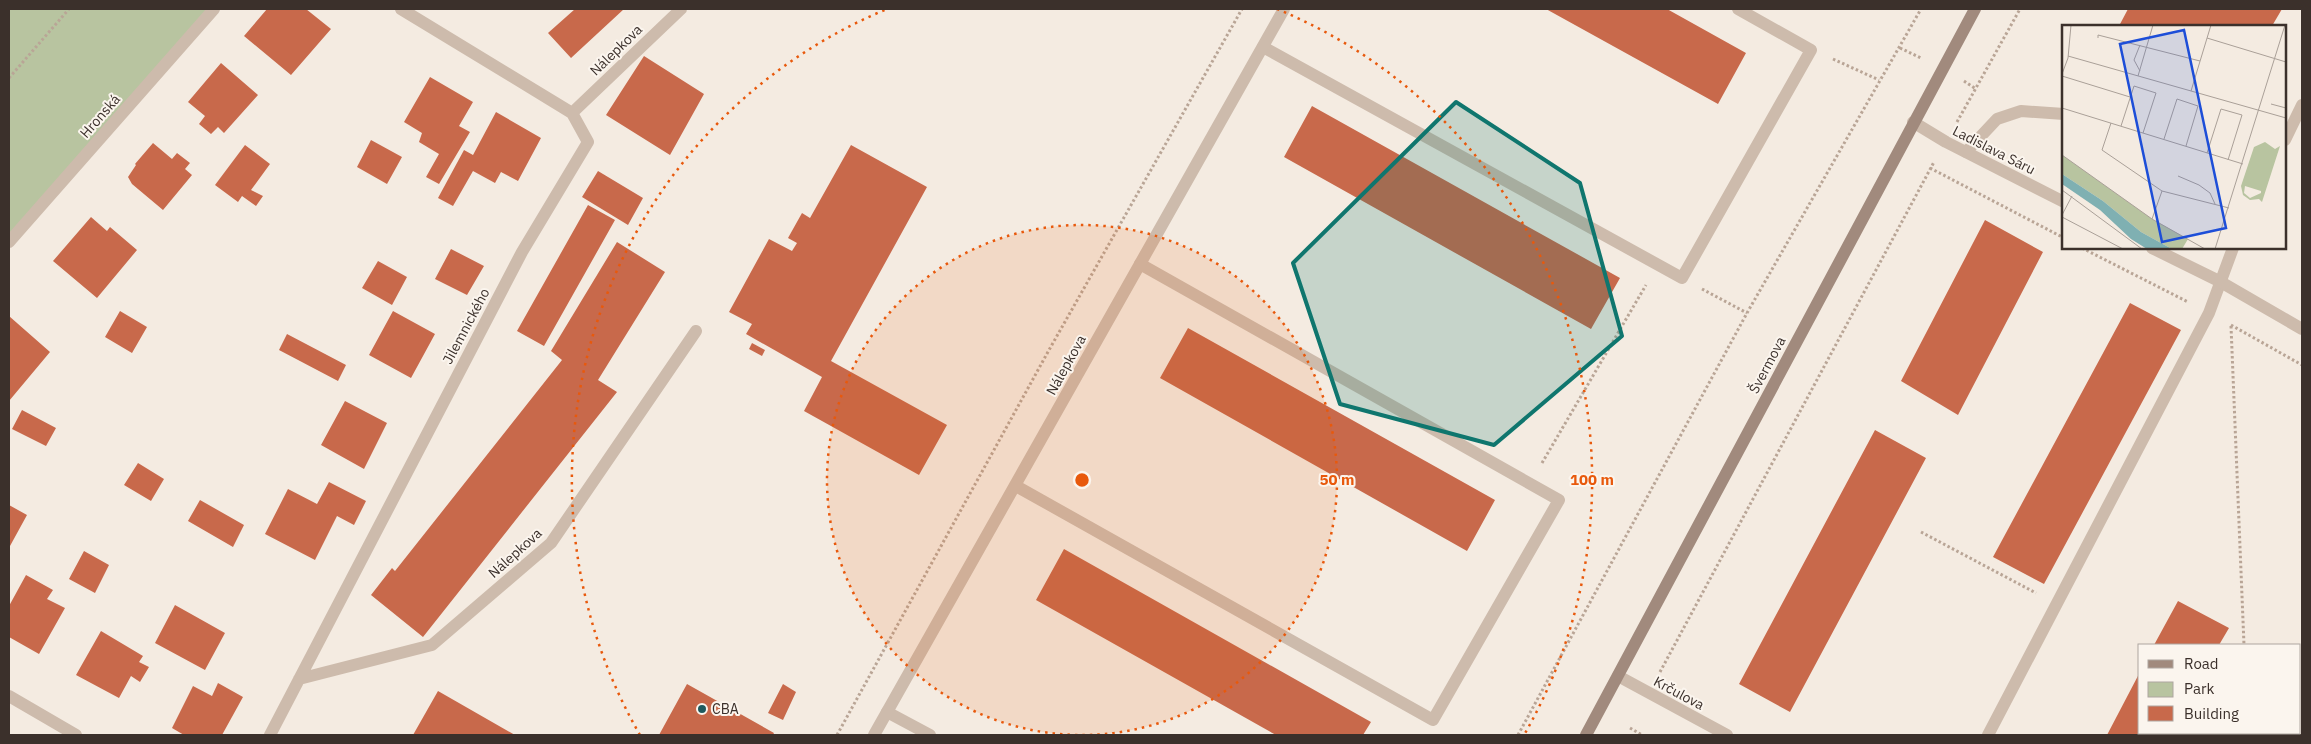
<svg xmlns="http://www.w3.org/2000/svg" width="2311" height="744" viewBox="0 0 2311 744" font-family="'IBM Plex Sans',sans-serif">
<rect width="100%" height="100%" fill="#f4ebe1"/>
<path fill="#b8c4a0" d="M9,9h205l-205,233z"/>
<path fill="#c8694b" d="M267,9h39l25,20 -40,46 -47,-39z
M575,9h49l-53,49 -23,-25z
M1546,9h121l79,44 -28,51z
M2128,9h154l-10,17h-153z
M644,56l60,38 -34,61 -64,-40z
M221,63l37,32 -34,38 -6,-6 -7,7 -12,-10 6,-8 -17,-14z
M430,77l43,25 -14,24 11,6 -31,52 -13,-7 13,-23 -20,-12 3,-9 -18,-11z
M1312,106l308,172 -29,51 -307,-172z
M496,112l45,26 -23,43 -17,-9 -6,11 -22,-12 -20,35 -15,-8 26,-48 9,5z
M371,140l31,17 -15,27 -30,-17z
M153,143l19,16 5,-6 13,10 -5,6 7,6 -29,35 -31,-26 -4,-7 8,-12 -1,-1z
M245,145l25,19 -19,26 12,6 -7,10 -14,-10 -4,6 -23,-17z
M851,145l76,42 -96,174 116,64 -28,50 -115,-64 18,-34 -76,-43 6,-10 -23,-12 40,-73 23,12 5,-8 -9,-5 14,-25 8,5z
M598,171l45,27 -15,27 -46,-28z
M588,205l27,15 -71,126 -27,-15z
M91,217l16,14 3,-4 27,23 -40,48 -44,-37z
M1985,220l58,32 -85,163 -57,-34z
M617,242l48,30 -67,108 19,12 -194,245 -52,-42 21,-27 3,3 167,-211 -11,-9z
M451,249l33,17 -17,29 -32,-16z
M378,261l29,16 -15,28 -30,-17z
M2130,303l51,27 -137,254 -51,-27z
M120,311l27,16 -15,26 -27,-16z
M393,311l42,23 -24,44 -42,-23z
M9,316l41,36 -41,49z
M1188,328l307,172 -28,51 -307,-173z
M287,334l59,31 -8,16 -59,-31z
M752,343l13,7 -3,6 -13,-7z
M345,401l42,22 -23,46 -43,-24z
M22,410l34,18 -10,18 -34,-17z
M1875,430l51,28 -136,254 -51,-28z
M138,463l26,16 -13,22 -27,-16z
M329,482l37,19 -12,24 -17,-9 -22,44 -50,-26 23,-45 29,15z
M200,500l44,25 -11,22 -45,-26z
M9,505l18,10 -17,31h-1z
M1064,549l307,173 -8,13h-87l-240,-135z
M84,551l25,14 -14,28 -26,-14z
M26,575l27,15 -6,9 18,9 -26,46 -30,-17v-31z
M2178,601l51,27 -10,17h-65z
M175,605l50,28 -20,37 -50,-27z
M101,631l42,25 -4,6 10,5 -9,15 -9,-6 -12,22 -43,-23z
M2140,672v61h33l-1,2h-65z
M218,683l25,14 -21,38h-38l-12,-7 21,-42 19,10z
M687,684l87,49 -1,2h-114z
M783,684l13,8 -13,28 -15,-7z
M438,691l77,44h-102z"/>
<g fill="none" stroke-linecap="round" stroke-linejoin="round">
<path stroke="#b9a596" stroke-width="3" stroke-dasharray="2.5 2.5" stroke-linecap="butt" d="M1900,48l21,10
M1833,59l46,21
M9,78l60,-69
M1964,81l12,8
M1957,122l63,-113
M1930,168l134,70
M2082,248l106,54
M1702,289l45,24
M2231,325l71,40
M2231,326l13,319
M1542,463l104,-178
M1921,532l115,61
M1660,672l274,-510
M1630,728l12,7
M837,735l212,-385 193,-341
M1518,735l229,-422 174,-304"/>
<path stroke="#cdbbac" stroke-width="12" d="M1263,47l419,231 129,-228 -73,-41
M2285,140l17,-35
M1966,152l31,-33 24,-8 43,3
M1016,486l417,234 126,-220 -419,-236
M887,712l43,23
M1988,735l221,-422 24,-65"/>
<path stroke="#cdbbac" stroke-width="12" d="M572,113l109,-104
M1913,122l33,20 118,60
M9,242l205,-233
M2152,248l67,33 83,48
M1618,676l109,59
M299,679l133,-34 119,-102 145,-212
M9,696l67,39
M270,735l252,-483 66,-110 -16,-29 -171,-104
M874,735l410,-726"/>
<path stroke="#a18a7d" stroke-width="12" d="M1586,735l389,-726"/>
</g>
<path fill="#0f766e" fill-opacity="0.2" stroke="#0f766e" stroke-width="4" stroke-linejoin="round" d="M1456,102l124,81 42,153 -128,109 -154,-41 -47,-141z"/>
<circle cx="1082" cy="480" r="255" fill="#e8590c" fill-opacity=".12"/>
<g fill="none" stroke="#e8590c" stroke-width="2.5" stroke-dasharray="2.5 5">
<circle cx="1082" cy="480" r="255"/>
<path d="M640 735A510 510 0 0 1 887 9M1277 9A510 510 0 0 1 1524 735"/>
</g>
<circle fill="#1f5a5e" stroke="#fbf5ee" stroke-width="2" cx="702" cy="709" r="5"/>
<g text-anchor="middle" stroke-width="4" stroke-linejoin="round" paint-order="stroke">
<g font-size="14" fill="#3b302b" stroke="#fbf5ee">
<text transform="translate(616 50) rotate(-44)" y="5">Nálepkova</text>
<text transform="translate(100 116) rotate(-49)" y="5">Hronská</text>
<text transform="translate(1994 150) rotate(27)" y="5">Ladislava Sáru</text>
<text transform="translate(466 326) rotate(-62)" y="5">Jilemnického</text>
<text transform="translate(1066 365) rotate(-61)" y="5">Nálepkova</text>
<text transform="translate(1767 365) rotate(-62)" y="5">Švermova</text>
<text transform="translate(515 553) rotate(-42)" y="5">Nálepkova</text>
<text transform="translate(1679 693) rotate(28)" y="5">Krčulova</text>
</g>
<g font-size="14" fill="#3b302b" stroke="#fbf5ee" text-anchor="start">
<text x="712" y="714">CBA</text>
</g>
</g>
<g transform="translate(2062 25)">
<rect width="224" height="224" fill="#f4ebe1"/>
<path d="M203,117l10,7 5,-3 -18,56 -3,-3 -9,1 -7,-5 -2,-9 13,-39zM183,161l16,5v2l-11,5 -6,-5zM0,130l90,64 36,20 -6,10h-10l-31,-17 -38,-31 -41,-27z" fill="#b8c4a0" fill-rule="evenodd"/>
<path d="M0,149l41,27 38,31 31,17h-25l-16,-10 -31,-29 -38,-26z" fill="#7fb0b2"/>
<path fill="none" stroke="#aaa098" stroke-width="1" d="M36,13v-3l102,26M145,13l79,24M6,31l218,62M78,46l-6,-11 6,-15M0,49l6,-16 3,-33M0,51l68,21M76,51l15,-51M129,66l20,-66M209,79l15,4M0,83l181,56M49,98l-9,27 60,41M59,101l13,-40 22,7 -13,40M102,114l13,-40 21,7 -12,40M145,128l14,-44 21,6 -14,45M0,130l90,64 53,30M116,151l21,9 11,8 5,11M0,165l80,59M100,166l67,17M0,190l10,-19M0,192l61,32M90,194l10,-28M153,224l70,-224"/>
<path fill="#1d4ed8" fill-opacity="0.15" stroke="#1d4ed8" stroke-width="2.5" d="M122,5l42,198 -64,14 -42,-198z"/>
<rect width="224" height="224" fill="none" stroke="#3b302b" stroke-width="2.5"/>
</g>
<circle cx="1082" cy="480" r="8" fill="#e8590c" stroke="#fbf5ee" stroke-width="2.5"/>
<g font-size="15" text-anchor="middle" font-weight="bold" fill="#e8590c" stroke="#fbf5ee" stroke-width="4" stroke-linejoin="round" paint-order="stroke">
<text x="1337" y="485">50 m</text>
<text x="1592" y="485">100 m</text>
</g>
<rect width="2311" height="744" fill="none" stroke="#3b302b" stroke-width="20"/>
<rect x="2138" y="644" width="162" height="90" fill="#fbf5ee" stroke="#aea6a0"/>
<rect x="2148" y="660" width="25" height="8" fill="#a18a7d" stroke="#aea6a0"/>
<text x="2184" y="669" font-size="15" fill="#3b302b">Road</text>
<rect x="2148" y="682" width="25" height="15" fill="#b8c4a0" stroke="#aea6a0"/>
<text x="2184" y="694" font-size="15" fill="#3b302b">Park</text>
<rect x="2148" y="706" width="25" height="15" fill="#c8694b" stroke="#aea6a0"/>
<text x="2184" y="719" font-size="15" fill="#3b302b">Building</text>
</svg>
